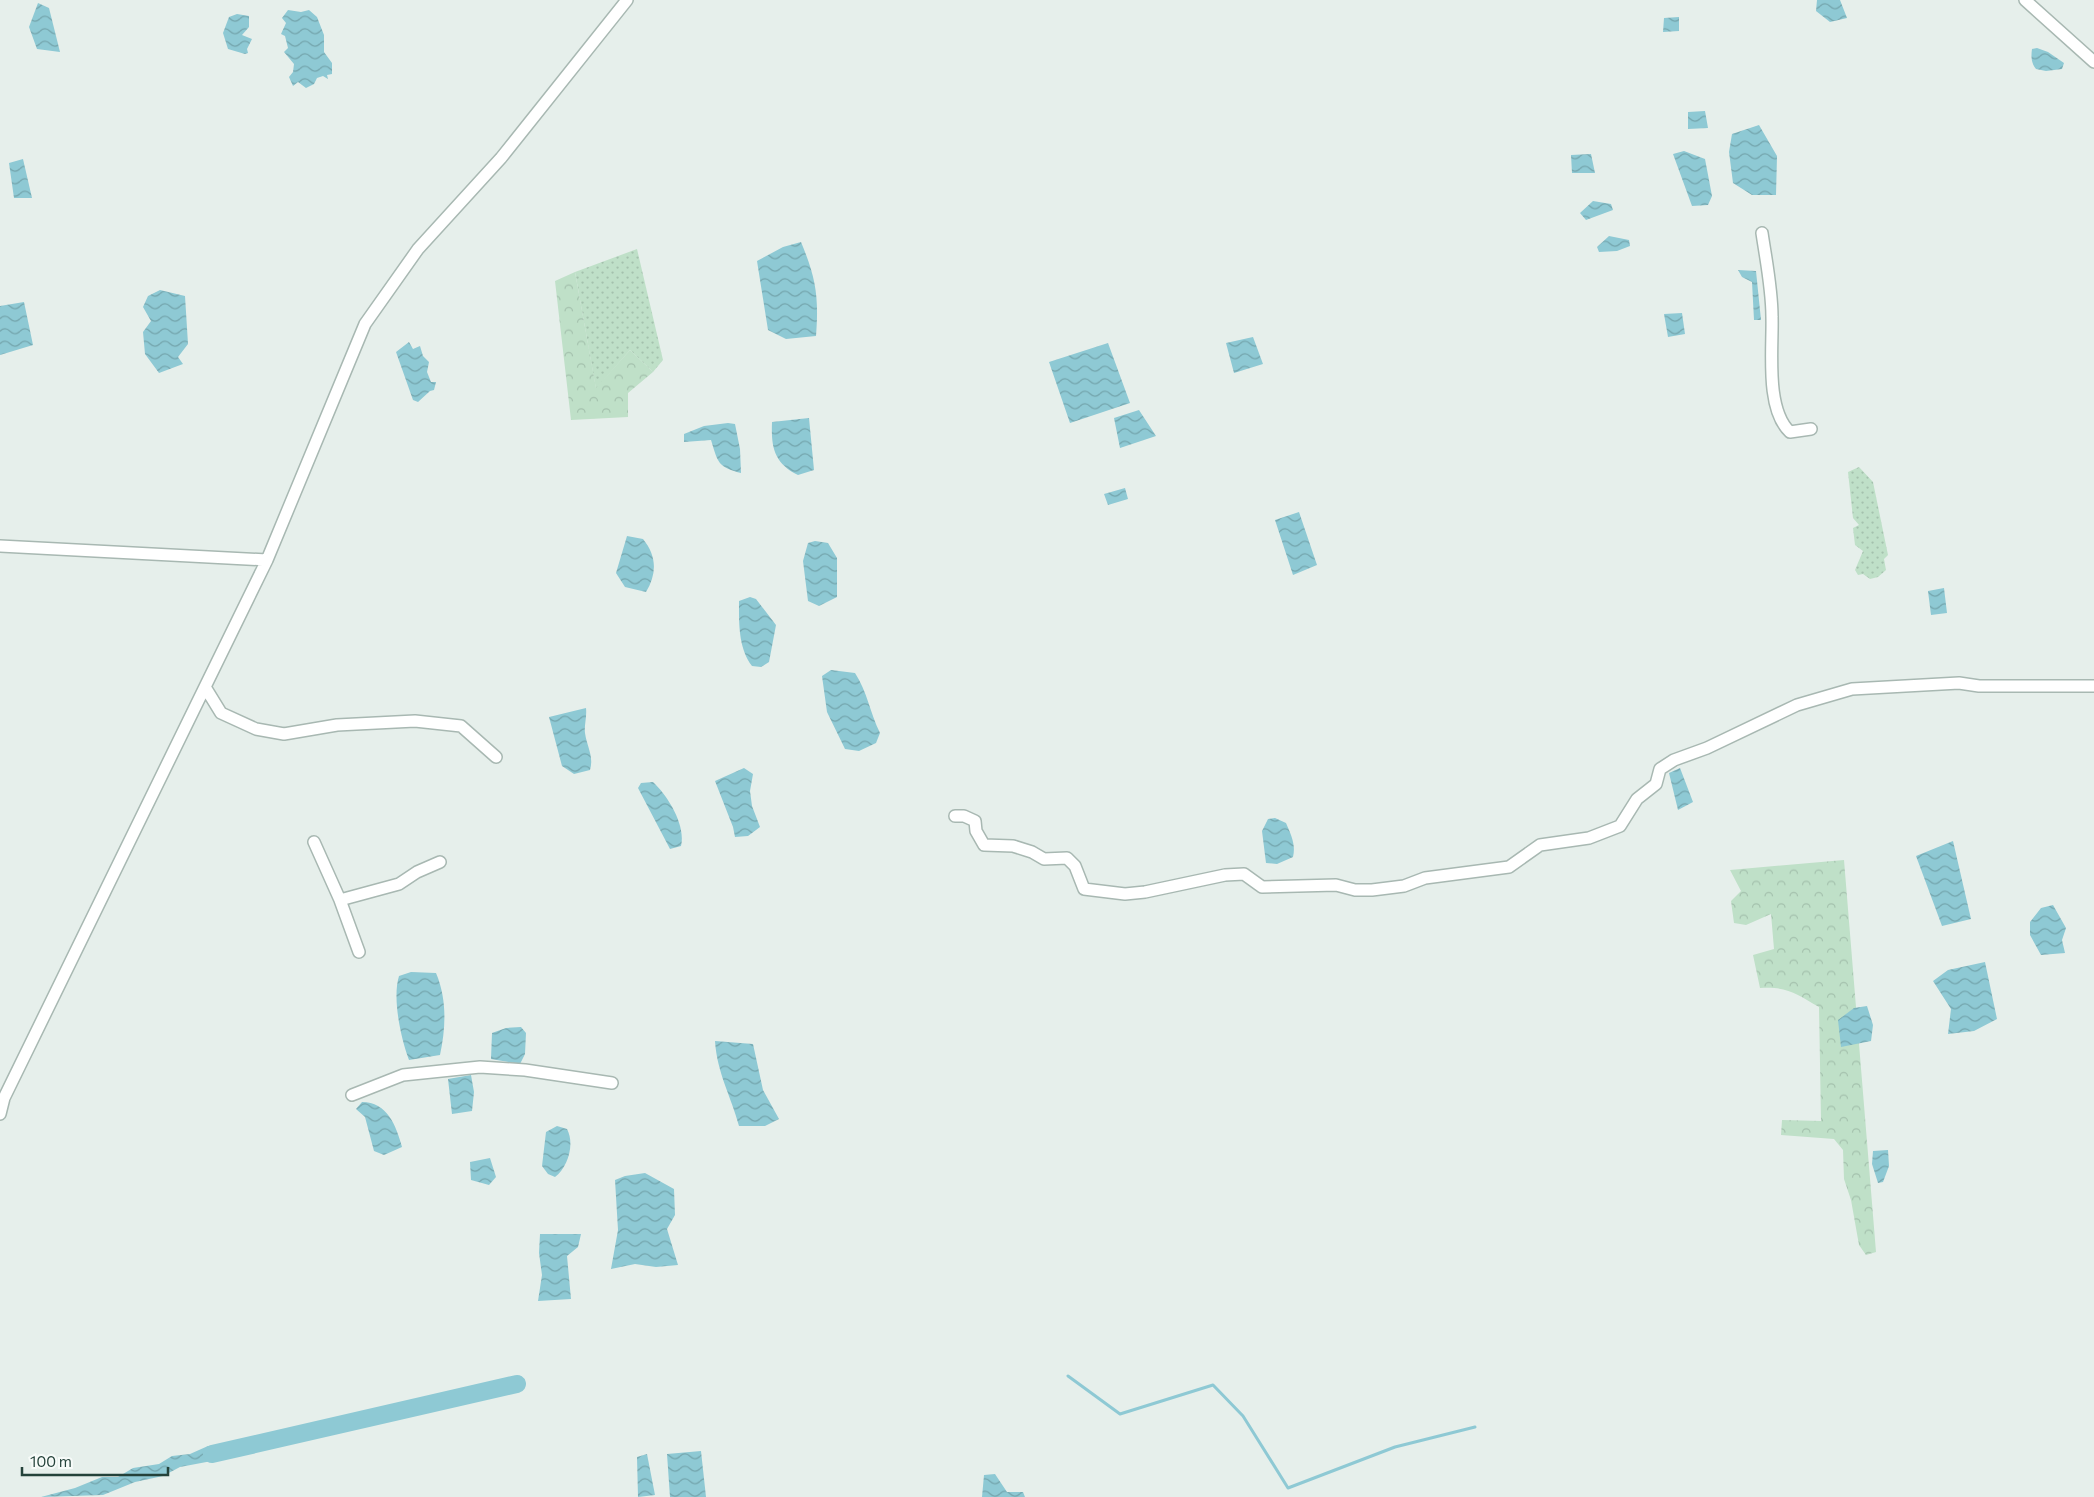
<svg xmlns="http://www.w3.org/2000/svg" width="2094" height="1497" viewBox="0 0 2094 1497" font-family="Commissioner,sans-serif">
<defs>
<pattern id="grass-dots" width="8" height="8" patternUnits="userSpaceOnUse" patternTransform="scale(1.25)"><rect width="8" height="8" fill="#bfe0c8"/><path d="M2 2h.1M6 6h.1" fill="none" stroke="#a4c1ad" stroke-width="1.8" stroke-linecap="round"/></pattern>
<pattern id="forest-crowns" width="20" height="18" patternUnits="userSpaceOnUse" patternTransform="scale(1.25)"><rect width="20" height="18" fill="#bfe0c8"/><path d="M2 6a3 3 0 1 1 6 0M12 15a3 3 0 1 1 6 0" fill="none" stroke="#a4c1ad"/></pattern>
<pattern id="water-waves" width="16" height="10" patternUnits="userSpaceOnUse" patternTransform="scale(1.25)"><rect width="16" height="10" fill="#8ec9d4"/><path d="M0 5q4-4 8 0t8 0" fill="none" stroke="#74a5ad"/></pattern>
</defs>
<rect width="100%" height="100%" fill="#e6efeb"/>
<path fill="url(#grass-dots)" d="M637,249l26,111 -10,12 -23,-22 -34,39 -21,-117z
M1859,467l14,15 15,73 -4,4 2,11 -8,7 -8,2 -7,-5 -5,1 -3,-5 8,-19 -8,-6 -2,-17 6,-3 -6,-7 -5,-46z"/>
<path fill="url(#forest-crowns)" d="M575,272l21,116 34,-38 23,22 -25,21v24l-57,3 -16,-139z
M1844,860l32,392 -10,3 -7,-10 -8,-45 -7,-21 -1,-29 -9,-11 -53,-4 1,-15 39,1 -2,-114c-22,-13 -33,-21 -59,-19l-7,-33 21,-6 -3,-35 -25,11 -12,-2 -3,-22 10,-10 -11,-21z"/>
<path fill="url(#water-waves)" d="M1817,0h23l7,18 -17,4 -14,-11z
M38,3l11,5 11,44 -23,-3 -8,-22z
M288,10l13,2 8,-2 8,7 7,18v17l8,11v11l-5,1 1,4 -5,-3 -6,2 -3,6 -8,4 -8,-6 -5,4 -4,-9 4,-5 1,-8 -10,-12 4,-4 -3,-12 -4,-2 5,-11 -4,-5z
M237,14l12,2v11l-7,8 10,4 -5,10 1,4 -3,1 -17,-5 -5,-16 6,-16z
M1679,17v14l-16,1 1,-14z
M2037,48l11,4 16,11 -2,6 -16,2 -10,-2c-5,-6 -5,-13 -4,-20z
M1705,111l3,17 -20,1v-17z
M1759,125l18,31 -1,39h-24l-19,-12 -4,-31 3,-18z
M1684,151l21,8 7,37 -4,9 -16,1 -19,-52z
M1591,154l4,19h-23l-1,-18z
M23,159l9,39h-18l-5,-35z
M1593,201l18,3 2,6 -27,10 -6,-7z
M1609,236l20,4 1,6 -13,5 -18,1 -2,-5z
M801,242c15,36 18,55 15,94l-30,3 -18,-9 -11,-69 26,-14z
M1738,270l18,1 5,49h-7l-2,-38 -10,-5z
M160,290l25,6 3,48 -10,13 5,7 -24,9 -14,-19 -2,-22 8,-11 -8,-14 5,-11z
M24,302l9,43 -33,10v-49z
M1682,313l3,21 -17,3 -4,-23z
M1253,337l10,27 -29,9 -8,-30z
M409,342l4,7 7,-3 3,10 6,6 -2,10 4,10h5l-2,8 -4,1 -12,11 -5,-2 -17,-48z
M1108,343l22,60 -60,20 -21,-61z
M1139,410l17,26 -36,12 -6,-30z
M809,418l5,52 -16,5c-24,-12 -27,-28 -26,-53z
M728,423l7,1 5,25 1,24c-23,-6 -23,-10 -30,-33l-27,2v-8l20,-8z
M1125,488l3,11 -20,6 -4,-11z
M1299,512l18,53 -24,10 -18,-55z
M627,536l16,3c14,17 14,35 3,53l-21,-5 -9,-14z
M815,541l13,2 9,15v39l-18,9 -11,-5 -5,-40 5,-18z
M1944,588l3,25 -16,2 -3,-24z
M750,597l6,2 20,26 -7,37 -8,5 -9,-1c-14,-18 -13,-44 -13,-65z
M831,670l24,3c12,18 15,40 25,60l-4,10 -17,8 -14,-2 -18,-37 -5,-36z
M586,708c1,9 -2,18 -1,25 2,14 9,23 5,37l-16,4 -12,-8 -13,-49z
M744,768l9,6 -3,17 2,15 8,21 -12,9 -13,1 -2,-10 -18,-46z
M1680,768l13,34 -15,8 -9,-37z
M653,782c15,14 33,43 28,64l-11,3 -32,-61 3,-5z
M1275,818l11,5c5,12 10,21 7,34l-16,7 -11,-1 -4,-32 6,-12z
M1953,841l18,78 -29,7 -26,-70z
M2053,905l13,23 -4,12 3,13 -24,2 -11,-20v-13l11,-14z
M1985,962l12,57 -23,12 -26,3 3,-25 -18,-28 15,-11z
M411,972l25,1c11,26 10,54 4,82l-31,5c-8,-21 -17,-62 -10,-84z
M1867,1006l6,19 -2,16 -30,6 -3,-27 16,-12z
M521,1027l5,6 -1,21 -5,10 -29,-5 1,-26 14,-5z
M715,1041l38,3 10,46 16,29 -14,7h-26c-8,-30 -22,-53 -24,-85z
M471,1075l3,17 -2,19 -20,3 -4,-35z
M362,1102c25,0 34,23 40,45l-18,8 -10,-4 -9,-34 -9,-8z
M557,1126l10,3c8,15 1,38 -12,48l-7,-3 -6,-8 4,-34z
M1888,1150l1,16 -6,16 -5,1 -6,-19 1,-13z
M490,1158l6,19 -7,8 -18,-5 -1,-18z
M645,1173l29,16 1,26 -8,14 11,36 -22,2 -21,-3 -24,5 7,-39 -3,-50 10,-4z
M540,1234h41l-3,13 -11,9 4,43 -33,2 4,-26 -3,-22z
M250,1439l4,14 -74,14 -17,9 -28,6 -32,13 -62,2 34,-9 27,-11h16l15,-9 26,-4 13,-8 18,-2 18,-8h18l15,3z
M701,1451l5,46h-36l-3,-43z
M647,1454l8,41 -17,2 -1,-40z
M995,1474l12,18h16l2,5h-43l2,-22z"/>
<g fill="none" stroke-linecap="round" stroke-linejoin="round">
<path stroke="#8ec9d4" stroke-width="3" d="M1068,1376l52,38 93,-29 30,31 45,72 107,-41 80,-20"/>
<path stroke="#8ec9d4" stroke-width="18" d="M212,1454l305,-70"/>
<defs>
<path id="minor" d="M2025,0l69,62
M1762,233c4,27 10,56 10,84 1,31 -7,92 18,115l21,-3
M0,546l267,14
M205,687l16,26 35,16 28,5 53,-9 78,-4 46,5 35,31
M955,816h9l11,5 1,10 8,14 29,1 19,6 12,7 23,-1 8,8 9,23 41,5 20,-2 80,-17 19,-1 18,13 74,-2 19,5h17l32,-4 21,-8 84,-11 31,-22 49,-7 31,-12 17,-27 19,-15 4,-15 14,-9 33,-12 90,-43 55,-16 107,-6 20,3h115
M314,842l26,58 19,52
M340,900l59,-16 18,-12 23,-10
M352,1095l51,-20 77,-8 45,3 87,13
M0,1114l4,-16 263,-538 98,-236 53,-75 83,-91 126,-158"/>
</defs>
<use href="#minor" stroke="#a8b8b2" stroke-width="14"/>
<use href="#minor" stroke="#fff" stroke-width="11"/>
</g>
<path d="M22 1467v8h146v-8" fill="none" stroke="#24423a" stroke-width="2.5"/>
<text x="30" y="1467" font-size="15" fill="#24423a" stroke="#f7fbf9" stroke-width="4" paint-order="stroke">100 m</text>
</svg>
